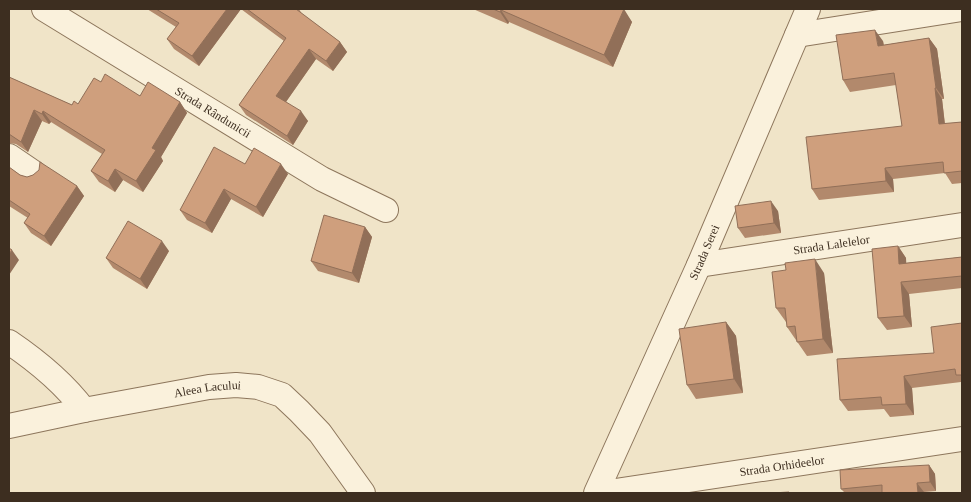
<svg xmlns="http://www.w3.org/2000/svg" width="971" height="502" viewBox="0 0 971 502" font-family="Georgia,serif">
<rect width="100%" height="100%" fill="#f0e4c8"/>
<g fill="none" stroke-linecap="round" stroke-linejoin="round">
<defs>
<g id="minor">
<path id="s1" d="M44,9l278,170 64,31"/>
<path d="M797,35l165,-26"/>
<path d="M9,156l25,17"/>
<path id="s2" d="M699,265l263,-40"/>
<path d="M9,342c28,19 55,41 75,68"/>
<path id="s3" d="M9,426l75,-16 125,-23 27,-2 22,2 24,8 17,16 21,22 43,60"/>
<path id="s4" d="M596,493l103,-228 109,-256"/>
<path id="s5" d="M602,493l360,-54"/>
</g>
</defs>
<use href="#minor" stroke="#8d765c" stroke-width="26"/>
<use href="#minor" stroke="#faf1dc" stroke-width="24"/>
</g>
<path fill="#b2896c" d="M147,9h94l-42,57 -25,-17 -7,-10 9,-12z
M241,9h58l3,5 38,28 7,10 -14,19 -17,-12 -30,43 22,19 -15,24 -47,-30 -7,-10 45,-64z
M473,9h149l10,13 -19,45 -104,-45 -1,2z
M929,38l8,11 7,50h-2l3,25 17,-2v61l-10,1 -7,-11 -52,6 1,13 -75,8 -7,-11 90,-63 -6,-41 -46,7 -7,-12 40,-39 1,4z
M9,77l63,28 6,-1 23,-22 39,14 40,6 7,11 -26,44 2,4 -20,31 -20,-12 -8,12 -16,-10 -8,-11 11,-17 -51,-32 -2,2 -7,-3 -14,31 -12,-8 -7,-1z
M245,164l43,10 -25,43 -32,-18 -19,34 -25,-13 -7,-10z
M9,167l11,8 7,2 6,-2 44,11 7,10 -33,50 -20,-13 -7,-10 4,-5 -19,-12z
M778,211l3,22 -36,5 -7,-10z
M365,227l7,10 -13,46 -41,-12 -7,-10z
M898,246l8,12v5l56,-6v31l-53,6 3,33 -25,3 -9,-12z
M169,251l-22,38 -34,-21 -7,-10z
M824,273l9,80 -26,3 -20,-29v-5h-1l-10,-14z
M726,322l10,14 7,57 -47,6 -9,-14z
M962,323v61l-1,-2 -49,6 2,27 -24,2 -6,-8 -36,2 -8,-11 94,-47z
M929,465l6,9 1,17 -12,1v1h-79l-4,-4z"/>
<path fill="#916f58" d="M227,9h14l-42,57 -7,-10z
M624,9l8,13 -19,45 -9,-12z
M501,10l8,12 -1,2 -8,-12z
M875,30l8,11 2,16 -7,-11z
M929,38l8,11 7,50 -8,-11z
M340,42l7,10 -14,19 -7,-10z
M309,49l7,10 -33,47 -7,-10z
M935,88l7,11 4,36 -7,-11z
M180,102l7,11 -26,44 2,4 -20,31 -7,-11 16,-33z
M34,110l8,11 -14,31 -7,-10z
M43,111l8,11 -2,2 -7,-10z
M301,111l7,10 -15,24 -6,-9z
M281,164l7,10 -25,43 -7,-10z
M885,168l8,11 1,13 -8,-11z
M115,169l8,11 -8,12 -7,-11z
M77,186l7,10 -33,50 -7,-10z
M224,189l7,10 -19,34 -7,-10z
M771,201l7,10 3,22 -7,-10z
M365,227l7,10 -13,46 -7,-10z
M162,241l7,10 -22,38 -7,-10z
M898,246l8,12 1,18 -8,-12z
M12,250l7,10 -10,15v-21z
M815,259l9,14 9,80 -10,-14z
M901,282l8,12 3,33 -8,-11z
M726,322l10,14 7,57 -9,-14z
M904,376l8,12 2,27 -8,-11z
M929,465l6,9 1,17 -6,-9z
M917,483l7,9v1h-6z"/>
<path fill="#cf9f7d" stroke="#916f58" d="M156,9h71l-35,47 -25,-17 12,-16z
M247,9h49l44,33 -14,19 -17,-12 -33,47 25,15 -14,25 -48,-31 47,-67z
M493,9h131l-20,46 -103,-45 -1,2z
M875,30l3,16 51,-8 7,50h-1l4,36 23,-2v49l-18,2 -1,-11 -58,6 1,13 -74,8 -6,-52 96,-11 -8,-53 -51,7 -7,-45z
M105,74l35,22 8,-14 32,20 -28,46 4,2 -20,31 -21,-12 -7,12 -17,-10 14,-21 -62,-39 -1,3 -8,-4 -13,32 -12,-8v-57l63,28 2,-4 4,3 16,-26 7,4z
M214,147l31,17 9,-16 27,16 -25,43 -32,-18 -19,34 -25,-13z
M40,162l37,24 -33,50 -20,-13 6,-9 -21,-14v-33l11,8 7,2 6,-2 6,-5z
M771,201l3,22 -36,5 -3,-22z
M324,215l41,12 -13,46 -41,-12z
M128,221l34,20 -22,38 -34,-21z
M898,246l1,18 63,-7v19l-61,6 3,34 -26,2 -6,-69z
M9,248l3,2 -3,4z
M815,259l8,80 -26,3 -2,-16 -8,1 -2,-19h-9l-4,-36 14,-2 -1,-7z
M726,322l8,57 -47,6 -8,-56z
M962,323v52h-6l-1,-6 -51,7 2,28 -24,1 -1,-8 -41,3 -3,-41 97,-6 -3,-26z
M929,465l1,17 -13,1 1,10h-36v-8l-41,4 -1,-19z
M789,492v1h-17z"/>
<g text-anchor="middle" stroke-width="4.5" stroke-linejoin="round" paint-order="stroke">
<g font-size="12" fill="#3d2e20" stroke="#f7eed8">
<text dy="4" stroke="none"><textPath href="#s1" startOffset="198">Strada Rândunicii</textPath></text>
<text dy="4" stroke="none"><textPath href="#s2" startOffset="134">Strada Lalelelor</textPath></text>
<text dy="4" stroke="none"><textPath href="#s4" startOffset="264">Strada Serei</textPath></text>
<text dy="4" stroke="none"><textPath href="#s3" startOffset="202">Aleea Lacului</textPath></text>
<text dy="4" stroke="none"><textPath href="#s5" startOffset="182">Strada Orhideelor</textPath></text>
</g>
</g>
<rect width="971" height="502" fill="none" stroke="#3d2e20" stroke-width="20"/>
</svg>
